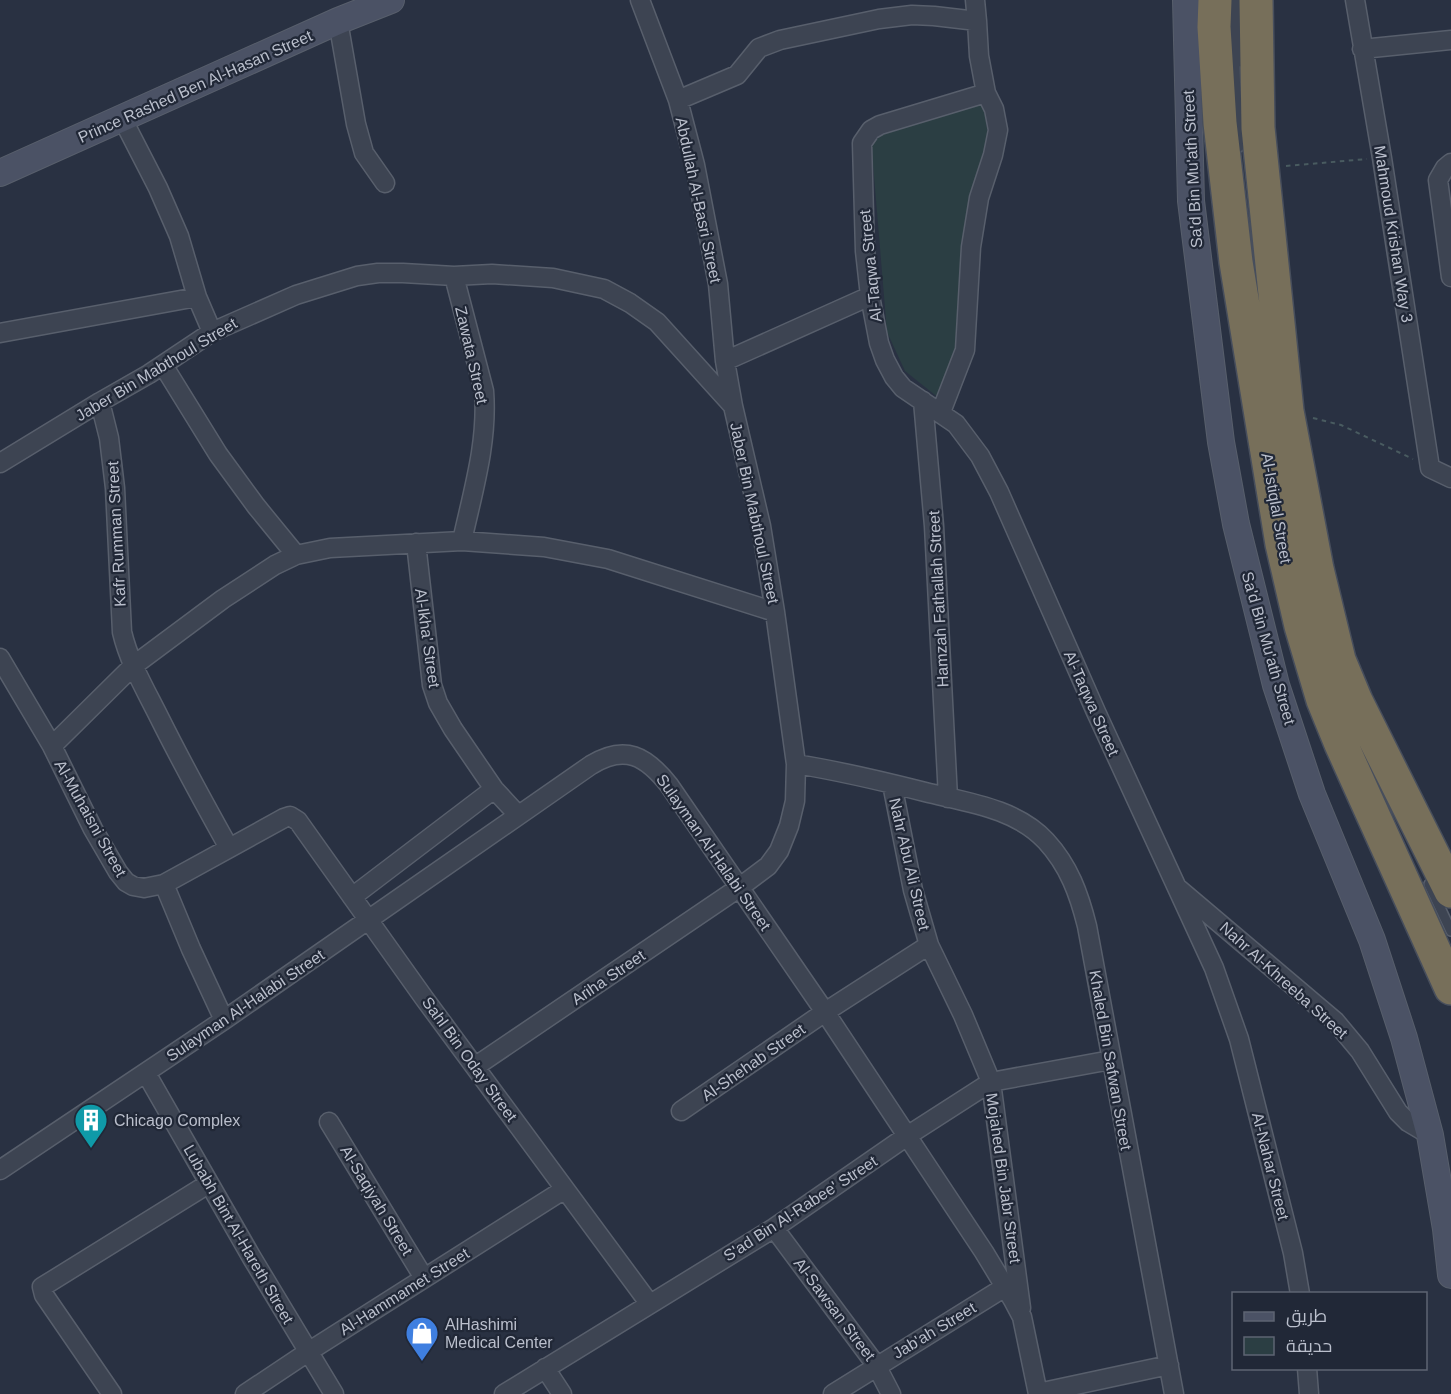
<svg xmlns="http://www.w3.org/2000/svg" width="1451" height="1394" viewBox="0 0 1451 1394" font-family="Arial,Cairo,sans-serif">
<rect width="100%" height="100%" fill="#293142"/>
<path fill="#2b3e43" d="M983,101l7,47 -16,108 -2,80 -32,63 -35,-28 -18,-39 -16,-192 8,-9 13,1z"/>
<g fill="none" stroke-linecap="round" stroke-linejoin="round">
<defs>
<path id="lane" d="M1231,0l8,147
M1238,0l3,62
M1429,884l22,47"/>
<path id="street" d="M640,0l38,100 17,65 23,119 7,77 8,45
M975,0l2,21
M1355,0l27,158 48,310 21,10
M338,21l18,103 8,29 21,30
M1362,49l89,-9
M678,100l59,-25 22,-27 21,-8 99,-21 33,-4 22,1 43,5 2,35 7,37 -106,32 -9,5 -9,13 3,108 5,45 9,47 6,17 9,17 9,11 53,36 24,32 19,36 97,220 118,256 25,71 54,214 7,41
M122,118l36,70 21,48 18,61 15,35
M1451,163l-6,5 -7,12 13,97
M454,276l30,115c4,51 -11,100 -22,150
M0,333l197,-36
M725,361l145,-65
M163,365l55,89 38,52 40,49
M923,401l11,125 14,272
M100,402l9,36 6,50 7,144c7,30 23,57 37,85 22,44 46,88 70,131
M941,412l24,-62 6,-103 8,-49 14,-43 5,-25 -4,-21 -8,-16
M0,463l100,-61 49,-28 63,-42 84,-37 61,-19 21,-3h25l51,3 38,-2 61,4 51,11 26,14 27,19 76,84 28,120 14,86 21,152 -1,37 -6,25 -10,25 -11,15 -28,21 -264,179
M416,543l16,142 6,18 15,26 41,60 24,26
M0,658l52,88 41,83 25,43 8,10 7,4 11,2 20,-4 120,-66 6,-2 8,5 126,177 225,305
M52,746l81,-80 90,-67 52,-34 21,-10 34,-7 132,-7 82,6 64,12 167,53
M796,764c43,7 86,17 129,28 40,10 91,16 121,49 23,25 33,53 41,85l87,468
M892,784l21,106 16,55 34,70 28,67 30,226
M164,884l27,65 33,71
M1179,889l156,132 25,30 38,61 10,10 22,13
M352,897l142,-108
M146,1073l106,185 82,136
M681,1111l144,-99 104,-67
M329,1122l95,156
M0,1170l224,-150 367,-255c34,-21 55,-9 78,20l156,227 159,240 29,48 9,17 16,77
M774,1228l102,137 15,29
M545,1368l17,26
M1307,1368l2,26
M1038,1393l131,-28
M112,1394l-68,-99 -2,-8 166,-103
M245,1394l63,-42 257,-163
M504,1394l270,-166 133,-92 84,-54 120,-22
M833,1394l172,-107"/>
<path id="secondary" d="M1186,0l5,201 30,241 15,82 40,161 36,109 60,146 32,98 26,97 16,94 5,46
M0,173l338,-152 53,-21"/>
<path id="highway" d="M1215,0l-1,27 6,96 16,139 46,282 19,82 22,74 18,44 110,244
M1256,0l2,128 29,283 30,158 22,91 17,41 95,190"/>
</defs>
<use href="#lane" stroke="#585f6c" stroke-width="12"/>
<use href="#street" stroke="#585f6c" stroke-width="21"/>
<use href="#secondary" stroke="#585f6c" stroke-width="28"/>
<use href="#highway" stroke="#474e5c" stroke-width="36"/>
<path stroke="#495b60" stroke-width="2" stroke-dasharray="4.5 4.5" stroke-linecap="butt" d="M1286,166l81,-7
M1313,418l28,7 72,34"/>
<use href="#lane" stroke="#3d4452" stroke-width="9"/>
<use href="#street" stroke="#3d4452" stroke-width="18"/>
<use href="#secondary" stroke="#4b5265" stroke-width="26"/>
<use href="#highway" stroke="#776f5a" stroke-width="33"/>
</g>
<defs>
<symbol id="building-pin" viewBox="-11 -11 22 30"><path d="M0 17L-7.5 6A9.5 9.5 0 1 1 7.5 6Z" fill="#0f9aa8" stroke="#212837"/><path d="M-4-6H4V6H1V3H-1V6H-4ZM-2.5-4.3h1.7v1.8h-1.7ZM.8-4.3h1.7v1.8H.8ZM-2.5-1h1.7V.8h-1.7ZM.8-1h1.7V.8H.8Z" fill="#fff"/></symbol>
<symbol id="shop-pin" viewBox="-11 -11 22 30"><path d="M0 17L-7.5 6A9.5 9.5 0 1 1 7.5 6Z" fill="#3f7fe0" stroke="#212837"/><path d="M-5-2.5h2.3a2.7 3.5 0 0 1 5.4 0H5L5.5 6h-11ZM-1.5-2.5h3a1.5 2.3 0 0 0-3 0Z" fill="#fff"/></symbol>
</defs>
<g fill-rule="evenodd">
<use href="#building-pin" x="72" y="1101" width="38" height="52"/>
<use href="#shop-pin" x="403" y="1314" width="38" height="52"/>
</g>
<g text-anchor="middle" stroke-width="4.5" stroke-linejoin="round" paint-order="stroke">
<g font-size="16" fill="#babfcc" stroke="#212837">
<text transform="translate(195 86) rotate(-24)" y="6">Prince Rashed Ben Al-Hasan Street</text>
<text transform="translate(1192 169) rotate(-93)" y="6">Sa'd Bin Mu'ath Street</text>
<text transform="translate(699 200) rotate(78)" y="6">Abdullah Al-Basri Street</text>
<text transform="translate(1394 234) rotate(81)" y="6">Mahmoud Krishan Way 3</text>
<text transform="translate(870 266) rotate(-96)" y="6">Al-Taqwa Street</text>
<text transform="translate(472 355) rotate(77)" y="6">Zawata Street</text>
<text transform="translate(156 369) rotate(-31)" y="6">Jaber Bin Mabthoul Street</text>
<text transform="translate(1277 508) rotate(80)" y="6">Al-Istiqlal Street</text>
<text transform="translate(755 513) rotate(78)" y="6">Jaber Bin Mabthoul Street</text>
<text transform="translate(116 534) rotate(-93)" y="6">Kafr Rumman Street</text>
<text transform="translate(938 599) rotate(-93)" y="6">Hamzah Fathallah Street</text>
<text transform="translate(428 638) rotate(82)" y="6">Al-Ikha' Street</text>
<text transform="translate(1269 648) rotate(74)" y="6">Sa'd Bin Mu'ath Street</text>
<text transform="translate(1092 703) rotate(66)" y="6">Al-Taqwa Street</text>
<text transform="translate(91 818) rotate(61)" y="6">Al-Muhaisni Street</text>
<text transform="translate(714 852) rotate(55)" y="6">Sulayman Al-Halabi Street</text>
<text transform="translate(910 864) rotate(77)" y="6">Nahr Abu Ali Street</text>
<text transform="translate(608 977) rotate(-34)" y="6">Ariha Street</text>
<text transform="translate(1284 980) rotate(42)" y="6">Nahr Al-Khreeba Street</text>
<text transform="translate(245 1005) rotate(-34)" y="6">Sulayman Al-Halabi Street</text>
<text transform="translate(470 1059) rotate(54)" y="6">Sahl Bin Oday Street</text>
<text transform="translate(1111 1060) rotate(80)" y="6">Khaled Bin Safwan Street</text>
<text transform="translate(753 1062) rotate(-35)" y="6">Al-Shehab Street</text>
<text transform="translate(1271 1166) rotate(76)" y="6">Al-Nahar Street</text>
<text transform="translate(1004 1178) rotate(82)" y="6">Mojahed Bin Jabr Street</text>
<text transform="translate(377 1200) rotate(59)" y="6">Al-Saqiyah Street</text>
<text transform="translate(800 1208) rotate(-33)" y="6">S'ad Bin Al-Rabee' Street</text>
<text transform="translate(239 1234) rotate(60)" y="6">Lubabh Bint Al-Hareth Street</text>
<text transform="translate(404 1291) rotate(-32)" y="6">Al-Hammamet Street</text>
<text transform="translate(835 1309) rotate(53)" y="6">Al-Sawsan Street</text>
<text transform="translate(934 1330) rotate(-31)" y="6">Jab'ah Street</text>
</g>
<g font-size="16" fill="#babfcc" stroke="#212837" text-anchor="start">
<text x="114" y="1126">Chicago Complex</text>
<text x="445" y="1330">AlHashimi<tspan x="445" dy="18">Medical Center</tspan></text>
</g>
</g>
<rect x="1232" y="1292" width="195" height="78" fill="#212837" stroke="#5e6473" stroke-width="1.5"/>
<rect x="1244" y="1312" width="30" height="9" fill="#4b5265" stroke="#5e6473" stroke-width="1.5"/>
<text x="1286" y="1322" font-size="18" fill="#babfcc">طريق</text>
<rect x="1244" y="1337" width="30" height="18" fill="#2b3e43" stroke="#5e6473" stroke-width="1.5"/>
<text x="1286" y="1352" font-size="18" fill="#babfcc">حديقة</text>
</svg>
